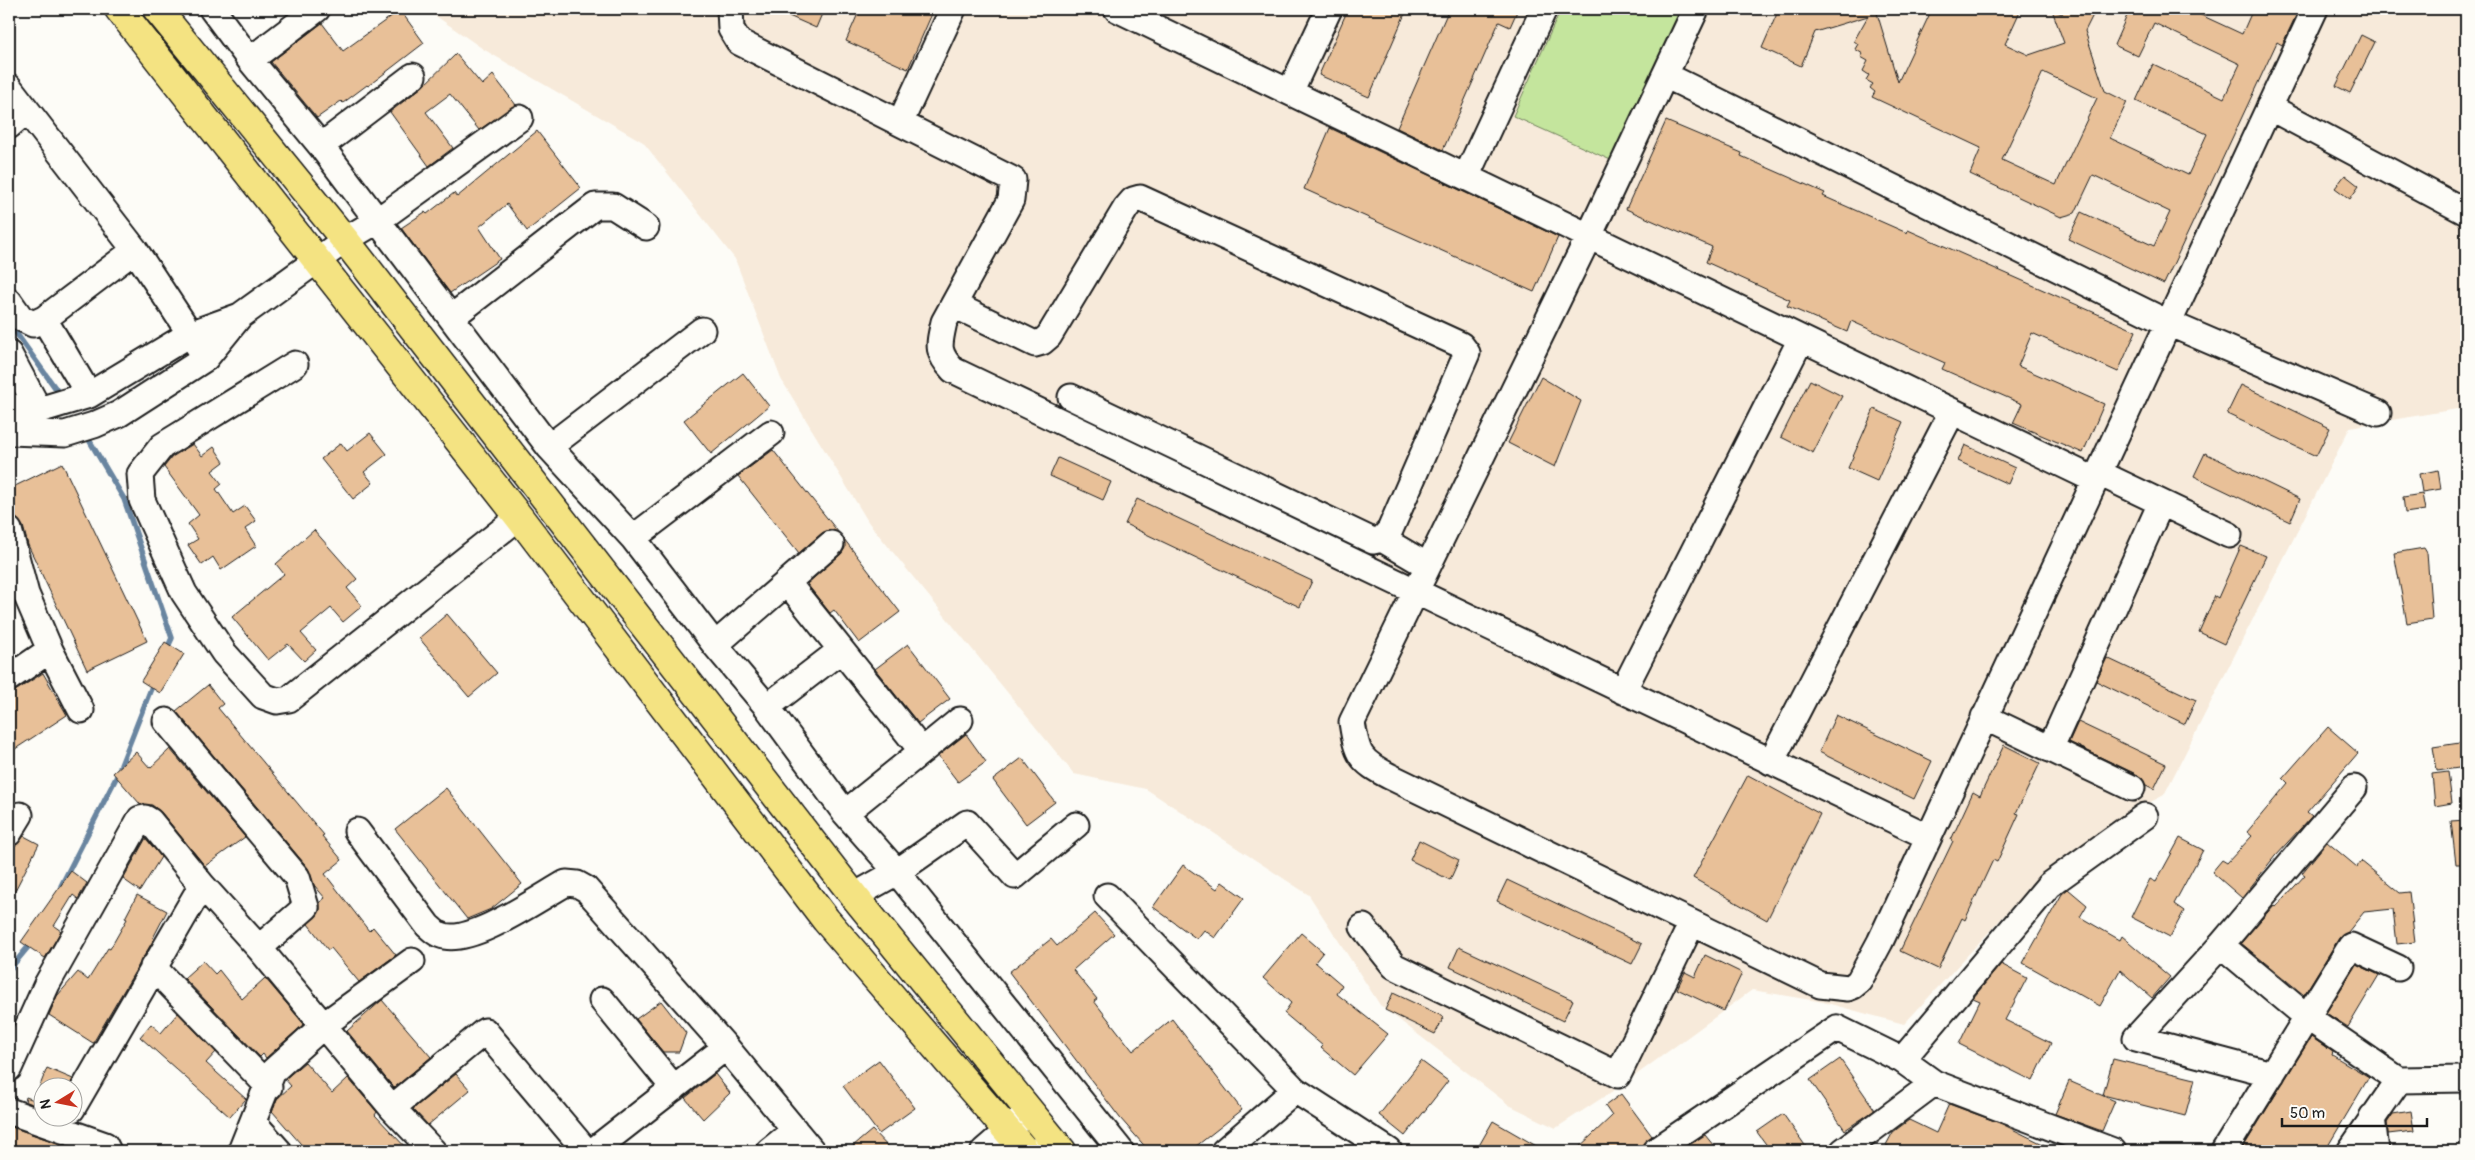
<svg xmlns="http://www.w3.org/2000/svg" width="2475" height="1160" viewBox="0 0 2475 1160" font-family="Pangolin,sans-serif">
<rect width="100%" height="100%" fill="#fdfcf7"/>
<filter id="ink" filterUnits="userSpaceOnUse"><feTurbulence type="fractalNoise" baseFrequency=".02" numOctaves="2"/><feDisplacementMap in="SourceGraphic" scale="10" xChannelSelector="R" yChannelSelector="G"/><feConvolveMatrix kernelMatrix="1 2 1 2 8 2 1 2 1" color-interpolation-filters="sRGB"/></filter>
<g filter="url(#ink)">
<path fill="#f7eada" d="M426,9h2040v402l-9,-2 -107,18 -186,368 -40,21 -87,64 -133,144 -81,-22 -71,-12 -127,93 -69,45 -47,-23 -129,-100 -71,-110 -163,-106 -72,-15 -205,-251 -88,-144 -46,-120 -92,-117 -160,-93z"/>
<path fill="#c4e59d" stroke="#70805c" d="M1561,9h123l-69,153 -102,-46z"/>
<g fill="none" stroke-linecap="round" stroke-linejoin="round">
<path stroke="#6985a0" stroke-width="5.5" d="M9,323l52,73
M85,433l39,66 48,139 -6,13
M61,886l55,-108 38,-97
M9,970l24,-29"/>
</g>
<path fill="#e8c098" stroke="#1c1c1c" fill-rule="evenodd" d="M773,9h51l-8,19z
M860,9h74l-26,60 -62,-28z
M1348,9h59l-38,88 -50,-22z
M1449,9h69l-8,18 -11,-5 -56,128 -46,-22z
M1779,9h100v3l-2,1 21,69 34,-73h89l-16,35 24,11 35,-12 -12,-33 10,4 2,-5h32l-11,22 20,60 22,11 -17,36 78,37 19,-41 -71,-33 17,-37 71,34 16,-34 -86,-41 -16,33 -24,-11 15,-34 -5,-2h64l54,25 11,-25h46l-17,36 -5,-3 -113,242 -96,-45 13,-27 73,34 16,-34 -77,-37 -18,38 -14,4 -91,-43 11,-26 -109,-51 3,-5 -5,-4 3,-4 -7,-4 3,-5 -6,-4 5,-10 -7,-4 2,-3 -8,-5 3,-5 -4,-3 14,-25 -53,16 -14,34 -39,-18zM2043,72l54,26 -41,87 -54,-25z
M400,10l24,33 -56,43 -1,-1 -24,18 -2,-2 -24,17 -46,-56 51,-39 21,28z
M2361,35l14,7 -25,51 -14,-7z
M456,54l26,31 11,-10 23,30 -37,25 -29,-36 -24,18 27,36 -24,18 -39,-54 32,-25z
M1666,121l76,32 -1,3 84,37 -2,3 84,37 1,-3 228,101 -18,41 -86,-39 -14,33 86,38 -21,49 -70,-30 9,-19 -80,-35 3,-6 -94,-42 -4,11 -60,-26 3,-6 -84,-38 6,-15 -86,-38z
M1330,128l228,109 -24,55 -230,-103z
M537,131l44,57 -54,43 -20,-27 -28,23 21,32 -50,34 -49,-65 24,-16 2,2 27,-21 3,4z
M2345,175l14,11 -9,13 -15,-11z
M743,373l26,33 -58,48 -27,-34z
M1541,377l40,24 -26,66 -47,-24z
M1810,380l32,16 -29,57 -32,-16z
M2241,385l89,43 -14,28 -89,-42z
M1874,409l29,13 -26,59 -29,-13z
M370,433l17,21 -23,18 9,11 -20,16 -32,-40 20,-16 6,8z
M193,444l9,12 12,-9 10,15 -12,9 10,13 -6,5 17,25 12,-8 11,15 -11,8 11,17 -35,24 -8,-13 -11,8 -14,-20 10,-6 -10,-15 11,-9 -35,-48 8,-10z
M1965,445l50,23 -7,16 -50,-23z
M773,450l66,83 -10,-3 -7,3 -23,20 -61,-77z
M2205,453l95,46 -10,23 -96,-46z
M1058,458l53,24 -8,18 -53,-24z
M62,463l85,178 -60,29 -59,-125 -5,-19 -8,-9 -6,-12v-16z
M2438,470l3,19 -19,3 -3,-18z
M2422,494l3,16 -20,3 -2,-16z
M1137,499l175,82 -12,26 -175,-83z
M314,530l43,49 -10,9 15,18 -19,16 -12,-14 -30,25 15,17 -12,11 -16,-17 -20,16 -36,-43 52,-43 -8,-10z
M844,539l56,73 -41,31 -25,-33 -4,3 -23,-29 34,-30 4,-6z
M2241,546l25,10 -42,88 -25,-12 16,-36 3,2z
M2424,548l3,5 5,66 -25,4 -13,-70z
M447,614l50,59 -28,24 -50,-59z
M165,642l19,12 -24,39 -19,-12z
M908,644l42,55 -32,24 -43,-54z
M2107,658l89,42 -11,24 -89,-43z
M43,673l24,42 -58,38v-58z
M208,685l15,19 -5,4 106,127 -2,1 20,24 -17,14 44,57 4,-4 23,28 -37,27 -28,-34 -3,2 -20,-26 12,-13v-9l5,-4 -11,-13 -6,-17 -132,-157z
M1836,715l96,46 -18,38 -95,-47z
M2078,722l88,42 -12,25 -8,-4 -8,-10 -69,-33z
M2328,727l30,26 -51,59 5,4 -37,40 -33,42 -30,-26 10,-12 5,3 25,-27 -5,-4 41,-49 -5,-5z
M966,734l20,28 -28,20 -20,-26z
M2466,742v25l-29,4 -4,-24z
M2004,745l36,18 -24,50 3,1 -22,48 -4,-2 -28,60 -3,-2 -24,51 -38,-18 53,-110 -2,-1 22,-48 7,4z
M170,749l75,88 -40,29 -44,-54 -9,-7 -12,-1 -27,-31 23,-21 14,16z
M1022,758l33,44 -29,22 -33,-44z
M2448,772l4,31 -17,3 -3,-32z
M1748,775l72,39 -53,106 -74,-42z
M446,788l76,96 -31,25 -24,10 -72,-90z
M2466,820v44h-10l-5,-43z
M24,836l15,8 -30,58v-49l3,-6 4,-2z
M146,838l15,19 -21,34 -17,-12z
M2180,838l23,12 -29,54 10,7 -14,26 -39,-20 19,-38 6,3z
M1419,840l40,20 -9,20 -40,-20z
M2327,842l30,25 4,-6 39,32 9,-1 6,50 -18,2 -4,-35 -29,3 -16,20 -9,6 -35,57 -63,-52 33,-38 2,2 29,-32 -3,-2z
M1183,865l34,24 5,-7 22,16 -29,40 -11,-8 -7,9 -44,-32z
M71,871l16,12 -9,16 -5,-4 -19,31 7,5 -16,27 -24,-16z
M1507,880l135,64 -10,20 -135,-63z
M2068,889l19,16 -7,12 40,23 2,-4 48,41 -18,21 -32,-28 -20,36 -77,-43 39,-69z
M137,895l30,16 -14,27 1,1 -61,104 -44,-28 8,-19 21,-24 10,8 20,-32 2,1 17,-30 -2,-1z
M1095,913l19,21 -41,36 24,29 -3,2 39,50 39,-32 70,91 -52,41h-41l-29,-33 -111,-146 42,-33 6,7z
M1301,933l22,19 -8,10 27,23 -5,9 51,40 -35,41 -32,-27 2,-2 -39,-33 7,-10 -28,-25z
M1459,947l114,53 -10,21 -113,-54z
M1705,955l37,18 -18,38 -47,-22 8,-17 10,5z
M203,961l12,13 4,-4 23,29 23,-21 39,46 -38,34 -3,-4 -3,3 -76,-79z
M2001,964l26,14 -22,42 46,23 -18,38 -74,-37 21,-43 -7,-3z
M2356,964l23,11 -31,52 -22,-14z
M1393,993l51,24 -9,17 -50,-24z
M382,1000l49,57 -37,31 -47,-57z
M661,1001l25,32 -7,19h-16l-27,-33z
M178,1013l38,39 -10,11 40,36 -16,18 -90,-80 11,-13 10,9z
M2311,1037l22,15 -1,3 37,22 -44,74h-84z
M1840,1059l35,51 -30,20 -35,-50z
M2113,1059l82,20 -10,37 -82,-21z
M879,1060l36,48 -36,26 -36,-48z
M1421,1061l27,20 -43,55 -26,-21z
M305,1062l27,31 16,-15 29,34 -2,3 34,36h-102l-35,-40 5,-12 14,-13 -6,-7z
M47,1068l26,11 -5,9h-29z
M456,1074l14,16 -42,35 -15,-16z
M715,1074l15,19 -27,26 -18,-21z
M2069,1081l46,20 -13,30 -47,-17z
M1621,1094l31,42 -16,15h-61l37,-35 -7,-10z
M26,1097l16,6v5l-17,-7z
M1949,1104l51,19 57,28h-159l-12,-6 7,-13 16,-12 27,13z
M2411,1111l3,20 -26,3 -1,-11 6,-9z
M1783,1114l26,37h-38l-14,-19z
M1493,1121l52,30h-69z
M9,1126l71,25h-71z
M872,1130l20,21h-45z
M1705,1135l13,16h-38z"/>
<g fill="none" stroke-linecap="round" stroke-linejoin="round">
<defs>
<path id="minor" d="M212,9l38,51 71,86 228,301 84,91 82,107 52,62 78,106 52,59 224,279
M730,9l1,20 8,13 274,138 -2,20 -67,122c-5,23 -8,30 9,48l976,467
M1117,9l978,471
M1696,9l-107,227 -237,486c5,33 8,39 37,54l431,209 28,3 5,-2 6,-5 21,-39 435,-933
M250,60l67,-51
M1665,75l503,248 210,90
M9,87l126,163 71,108
M1290,92l39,-83
M2269,107l197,105
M900,123l53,-114
M9,126l17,-15
M321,146l92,-70
M1466,177l78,-168
M9,301l12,17 12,6 11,-5 45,76
M954,305l81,39 7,-2 7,-6 77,-128 7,-8 7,-2 321,147 6,8 -77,177 -8,9 -9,2 -302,-144
M452,317l143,-111h18l33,21
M44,319l91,-69
M9,354l30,56
M295,364l-133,82 -22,28 2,26 42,93 40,60 39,43 14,5 12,-2 230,-182
M9,407l30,3 50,-15 101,-61 50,-18
M9,432l56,2 29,-9 25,-11 87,-56 34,-42 105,-76 32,-19 143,-103
M549,447l153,-117
M2099,473l130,62
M9,530l17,64 24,56 -41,28
M633,538l138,-105
M1382,539l46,27
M787,582l135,169 -77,62
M715,645l116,-101
M50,650l31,60
M1623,691l178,-352
M767,707l74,-57
M1984,717l148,71
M2050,749l111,-246
M922,751l38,-31
M1771,762l181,-350
M357,831l71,95c4,3 8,8 13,9 28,12 98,-37 125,-52l11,1 9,5 140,158 86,104
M9,833l11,-18
M854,896l43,-24 70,-49 48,53 61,-51
M1107,896l188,194 94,61
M1363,927l31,39 224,109 74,-152
M2221,945l86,72 92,63 67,-1
M259,948l133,160 41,43
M153,967l116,120
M602,1000l72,88
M1902,1060l147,-175 96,-69
M9,1068l38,-84 93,-165 5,-1 5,3 52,64
M2272,1074l-136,-36 85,-93 133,-157
M392,1108l93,-77 101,120
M72,1109l130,-224 57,63 47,-41 -9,-30 -131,-156
M9,1111l96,34 3,6
M2372,1117l4,34
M253,1122l26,29
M241,1151l32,-80 52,-47 87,-63
M593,1151l133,-104
M769,1151l26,-21
M984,1151l45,-39
M1038,1151l14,-12
M1224,1151l71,-61
M1655,1151l182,-123 65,32 32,23 179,68
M1843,1151l91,-68
M2224,1151l127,-205 47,22
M2350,1151l49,-71"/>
<path id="major" d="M119,9l400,508 307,403 199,231
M157,9l188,231 509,656 208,255"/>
</defs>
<use href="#minor" stroke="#1c1c1c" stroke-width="29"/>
<use href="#major" stroke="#1c1c1c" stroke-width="31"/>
<use href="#minor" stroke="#fdfcf7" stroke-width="25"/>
<use href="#major" stroke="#f4e382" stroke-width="28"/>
</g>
</g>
<rect width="2475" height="1160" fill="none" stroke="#fdfcf7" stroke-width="30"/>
<rect x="15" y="15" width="2445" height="1130" fill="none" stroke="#1c1c1c" stroke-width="2" filter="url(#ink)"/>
<g transform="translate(58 1102) rotate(260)"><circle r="24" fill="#fdfcf7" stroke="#a3a29f"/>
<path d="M0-4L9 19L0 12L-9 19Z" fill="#c8321e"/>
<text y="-8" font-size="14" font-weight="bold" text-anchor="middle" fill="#1c1c1c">N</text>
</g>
<path d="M2282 1118v8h145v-8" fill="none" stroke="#1c1c1c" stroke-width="2.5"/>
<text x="2290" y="1118" font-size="15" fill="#1c1c1c" stroke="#fdfcf7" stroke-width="4" paint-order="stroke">50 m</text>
</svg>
